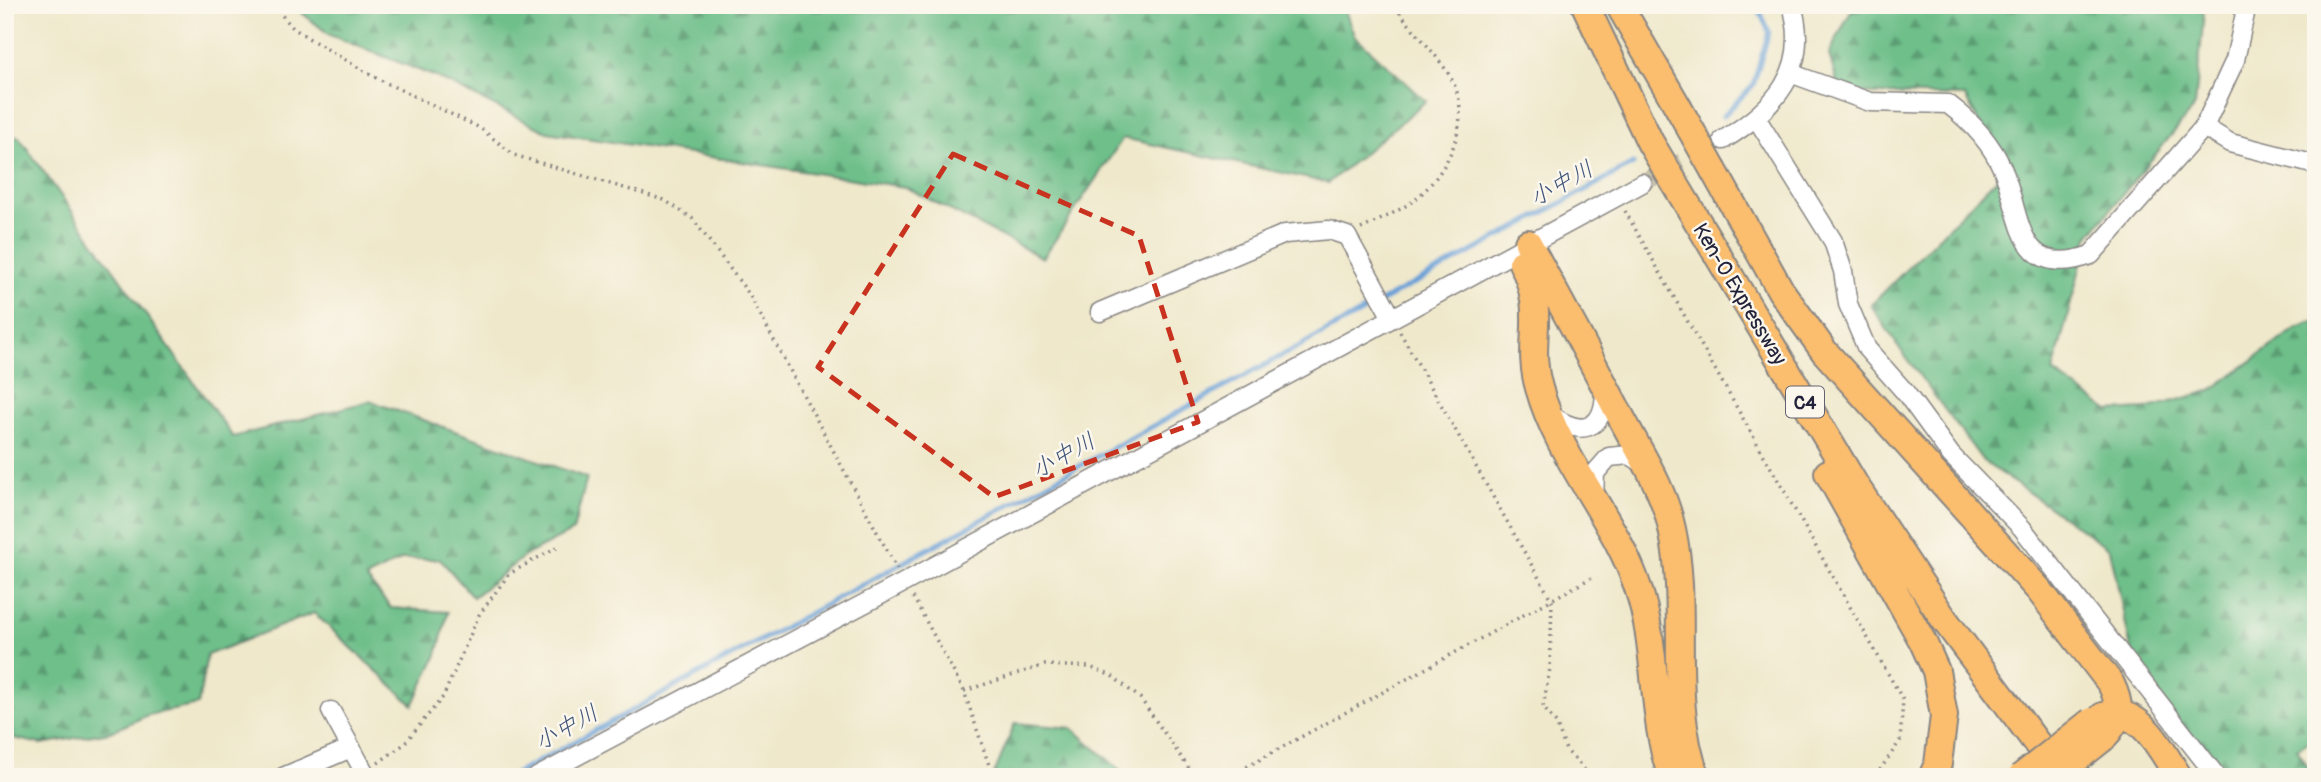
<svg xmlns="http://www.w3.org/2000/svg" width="2321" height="782" viewBox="0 0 2321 782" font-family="Pangolin,'Klee One',sans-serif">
<defs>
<pattern id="forest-firs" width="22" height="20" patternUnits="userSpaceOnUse" patternTransform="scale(1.75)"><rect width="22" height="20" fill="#6ebf8a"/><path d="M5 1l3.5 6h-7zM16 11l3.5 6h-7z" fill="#5a9b72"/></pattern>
</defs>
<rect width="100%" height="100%" fill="#fbf7ec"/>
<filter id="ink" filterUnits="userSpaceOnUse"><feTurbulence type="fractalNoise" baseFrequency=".0143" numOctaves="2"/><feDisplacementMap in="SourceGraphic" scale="14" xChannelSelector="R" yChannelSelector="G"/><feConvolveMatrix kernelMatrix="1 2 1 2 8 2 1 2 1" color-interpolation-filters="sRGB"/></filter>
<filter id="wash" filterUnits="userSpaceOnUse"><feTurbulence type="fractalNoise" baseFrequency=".00686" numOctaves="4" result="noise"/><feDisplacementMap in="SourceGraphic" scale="28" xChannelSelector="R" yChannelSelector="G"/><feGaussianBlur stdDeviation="1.57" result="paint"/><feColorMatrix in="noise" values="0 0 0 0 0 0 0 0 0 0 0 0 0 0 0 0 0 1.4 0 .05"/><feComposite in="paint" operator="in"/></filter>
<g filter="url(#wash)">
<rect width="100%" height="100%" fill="#efe8cb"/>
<path fill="url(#forest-firs)" stroke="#487062" stroke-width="2" d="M292,5h1051l11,30 72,66 -98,82 -205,-45 -80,120 -138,-71 -358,-55 -111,-55 -106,-42z
M1854,5h340l10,8 -9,93 -107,131 -35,135 56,39 37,-2 64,-18 87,-63 19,-7v416l-19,12 17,28h-90l-88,-104 -26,-124 -127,-88 -81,-109 -31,-47 133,-134 -39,-75 -125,-3 -11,-39z
M5,133l14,4 214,300 137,-36 217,77 -14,53 -47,24 -53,42 -33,-38h-38l-36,19 25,30 57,4 -11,43 -24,50 -99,-92 -107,42 -9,50 -50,10 -38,17 -69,12 -28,-6 -8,-65z
M1015,723l57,5 56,49h-135z"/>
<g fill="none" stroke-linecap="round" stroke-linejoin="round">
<path stroke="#69a0d7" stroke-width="5" d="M1723,116l30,-31 16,-53 -12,-27
M510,777l1123,-613"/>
</g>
</g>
<g filter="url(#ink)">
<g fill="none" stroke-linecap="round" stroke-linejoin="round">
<path stroke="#c6c0ae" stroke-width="18" stroke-dasharray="18 9" stroke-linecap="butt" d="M1642,183l68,-36"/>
<defs>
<path id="minor" d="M1790,73l80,29 78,2c24,18 43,38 55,66 19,46 13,111 88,85l113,-128 31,-67 10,-46 -3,-9
M1757,119l76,122 10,30 5,33 19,45 38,43 46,63 71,73 195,249
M2204,127l26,16 86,22
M1723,140c51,-31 88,-69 69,-135
M1100,312l185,-78 44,-4 18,6 45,82
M1550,414c30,23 55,18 55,-25
M1594,499l1,-26 14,-16 21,-2 17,11
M331,711l36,66
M283,777l68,-29
M537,777l368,-195 737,-399"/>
<path id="highway" d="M1585,5l65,137 205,343 89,134 115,154
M1619,5l59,102
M1714,171l67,120 43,60 215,239 72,94c11,23 10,35 -8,54
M1528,243c32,58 63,116 93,174 19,36 43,72 51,112 18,82 -5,167 24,248
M1522,263c26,51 3,78 17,125 20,72 76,130 99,200 21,62 12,128 34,189
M1828,473l95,169 13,29 8,45 -6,48 -6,13
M2103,716c38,-12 58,35 76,61"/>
</defs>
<use href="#minor" stroke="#888583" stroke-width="21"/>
<use href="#highway" stroke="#888583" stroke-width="30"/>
<path stroke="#888583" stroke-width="3.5" stroke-dasharray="2 5" stroke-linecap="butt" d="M273,5l20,23 17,11 64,38 106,51 34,27 150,45 28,18 57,76 148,275
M1625,211l278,489 -3,41 -25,36
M1361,229c17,-8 36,-17 52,-28 34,-26 60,-79 40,-119 -11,-23 -43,-54 -59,-77
M1400,332l152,269 -2,67 -7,39 13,16 10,27 26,27
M913,597l51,94 29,86
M964,691l81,-26 45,2 22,9 28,22 55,79
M378,763l25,-18 40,-48 36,-82 30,-41 48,-27
M1228,777l363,-199"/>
<use href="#minor" stroke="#fff" stroke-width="18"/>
<use href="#highway" stroke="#fbbd6e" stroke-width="26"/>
<defs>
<path id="highway-bridge" d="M1678,107l36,64
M2021,777l71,-56
M2054,777l49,-39"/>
</defs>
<use href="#highway-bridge" stroke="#888583" stroke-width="30" stroke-linecap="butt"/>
<use href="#highway-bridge" stroke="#fbbd6e" stroke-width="26"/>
</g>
</g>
<path fill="none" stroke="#c8321e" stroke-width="5" stroke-dasharray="14 9" stroke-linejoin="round" d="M953,154l186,82 59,186 -204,75 -176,-130z"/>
<g text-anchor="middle" stroke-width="5" stroke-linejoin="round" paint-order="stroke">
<rect fill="#fbf7ec" stroke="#636270" stroke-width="2" x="1786" y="386.5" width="38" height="31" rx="5"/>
<g font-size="19" font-weight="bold" fill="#22223b">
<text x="1805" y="409">C4</text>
</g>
<g font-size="21" fill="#22223b" stroke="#fbf7ec">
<text transform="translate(1740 294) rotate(59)" y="7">Ken-O Expressway</text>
</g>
<g font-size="23" font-style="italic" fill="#3e5479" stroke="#fbf7ec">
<text transform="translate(1561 183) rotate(-29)" y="8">小中川</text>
<text transform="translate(1063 455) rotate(-29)" y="8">小中川</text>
<text transform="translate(566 727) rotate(-29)" y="8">小中川</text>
</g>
</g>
<rect width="2321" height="782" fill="none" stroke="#fbf7ec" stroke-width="28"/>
</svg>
